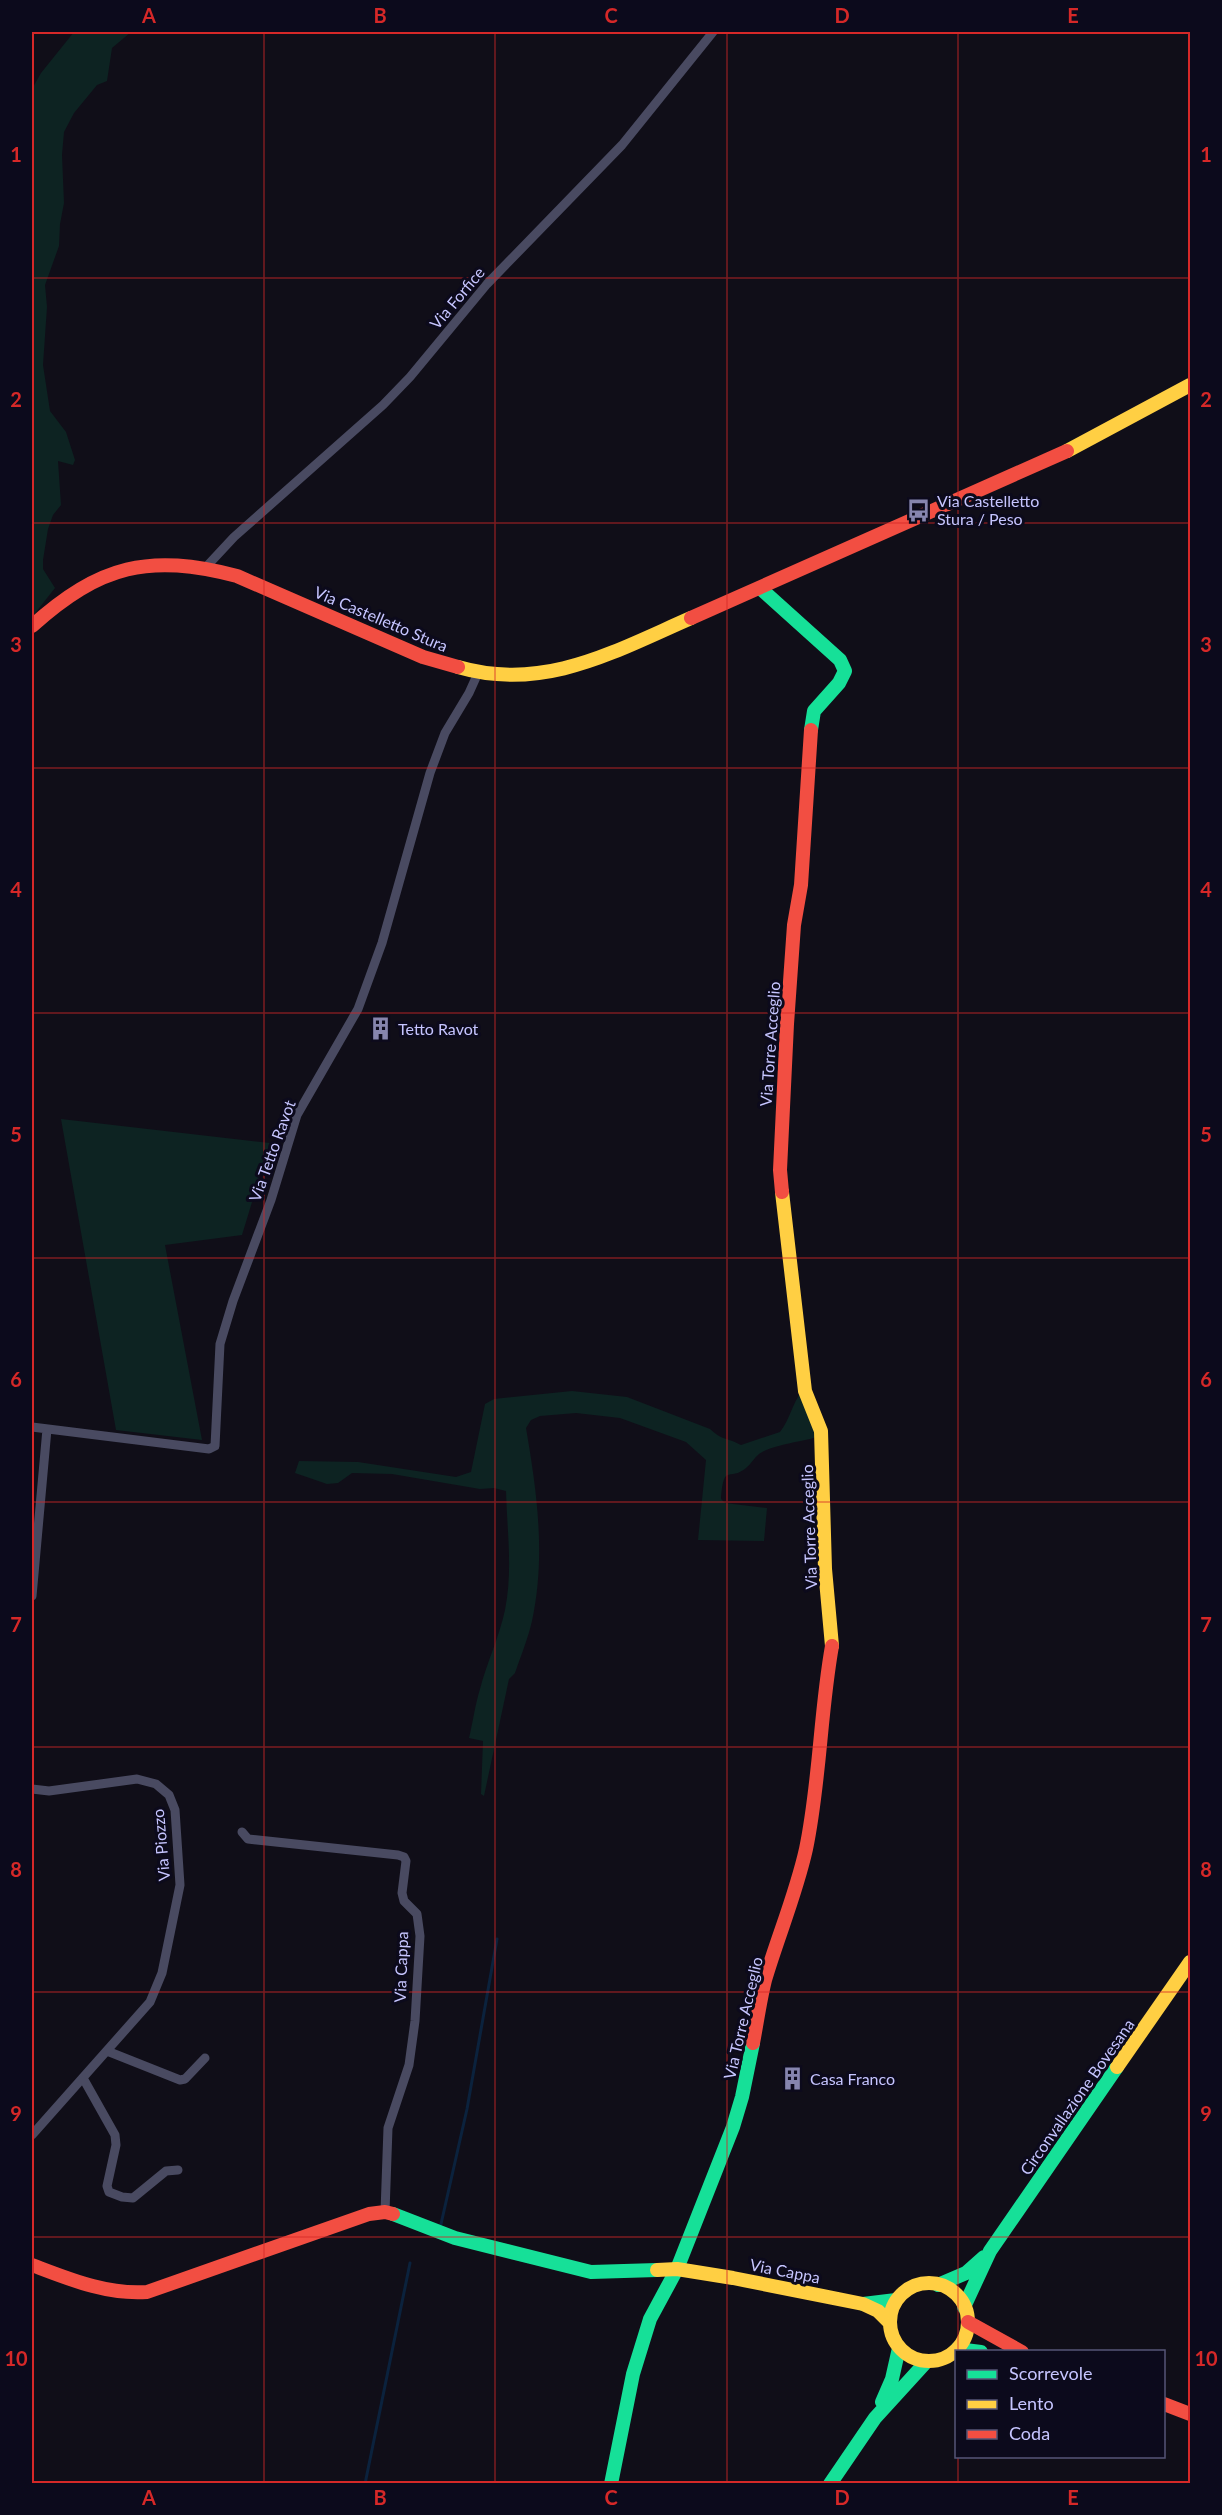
<svg xmlns="http://www.w3.org/2000/svg" width="1222" height="2515" viewBox="0 0 1222 2515" font-family="Lato,sans-serif">
<rect width="100%" height="100%" fill="#100e18"/>
<path fill="#0d2322" d="M74,32h57l-19,16 -5,33 -10,4 -23,28 -10,19 -2,23 2,48 -4,21 -1,22 -14,39 2,22 -4,58 7,46 16,21 9,28 -2,5 -15,-4 3,44 -8,10 -5,14 -5,31v9l12,19 -23,29v-528l9,-16z
M61,1119l209,24 -28,92 -77,10 37,195 -86,-10z
M572,1391l55,6 83,32c13,12 16,8 31,16l39,-13c10,-13 12,-28 22,-41l15,46c-16,5 -46,8 -58,17 -5,4 -8,10 -13,14 -17,14 -22,-6 -25,31l4,4 42,5 -3,33 -66,-1 8,-80 -20,-18 -66,-24 -44,-5 -36,3 -9,4 -5,8c11,64 20,128 6,193 -4,17 -11,35 -17,52l-6,6 -25,117 -3,-2 2,-53 -14,-3c4,-16 6,-33 11,-49 7,-27 19,-51 25,-79 8,-41 2,-78 1,-119l-12,-3 -14,1 -88,-15 -40,-1 -14,10 -11,1 -32,-11 4,-12 59,1 98,15 15,-5 14,-68 9,-5z"/>
<g fill="none" stroke-linecap="round" stroke-linejoin="round">
<path stroke="#0b223d" stroke-width="3" d="M441,2224l26,-115 30,-170
M365,2484l45,-221"/>
<path stroke="#494a61" stroke-width="9" d="M207,566l27,-29 149,-132 27,-28 77,-93 135,-139 91,-113
M32,1427l177,22 6,-3 5,-102 13,-43 38,-101 26,-85 61,-106 24,-66 48,-170 15,-40 24,-40 9,-20
M32,1596l15,-167
M32,1789l17,2 88,-12 19,5 13,11 6,15 5,75 -18,88 -12,29 -118,133
M242,1832l6,7 150,16 6,2 2,4 -4,32 2,8 13,13 3,22 -5,85 -6,44 -21,63 -3,84
M107,2051l73,29 5,-1 20,-21
M83,2078l32,57 1,10 -9,41 2,6 13,5 11,1 33,-27 12,-1"/>
<path stroke="#16e098" stroke-width="14" d="M760,588l80,72 5,11 -6,12 -25,28 -3,19
M393,2214l62,24 136,34 66,-2
M938,2285l28,-12 18,-16
M863,2304l33,-4
M964,2307l26,-56 127,-184
M957,2349l24,3
M882,2402l10,-23 7,-31
M611,2484l22,-110 17,-55 27,-50 56,-142 9,-30 11,-54
M830,2484l45,-66 52,-57"/>
<path stroke="#ffcf43" stroke-width="14" d="M1067,451l123,-66
M458,667c86,25 155,-15 233,-49
M782,1192l23,199 16,40 4,138 7,77
M1117,2067l73,-105
M657,2270l20,-1 56,9 130,26 15,7 12,12
M890 2322a39 39 0 1 1 78 0a39 39 0 1 1-78 0Z"/>
<path stroke="#f24e42" stroke-width="14" d="M691,618l376,-167
M32,626c68,-61 117,-73 205,-50l186,81 35,10
M782,1192l-2,-22 7,-146 7,-99 7,-40 10,-155
M753,2043c4,-21 7,-43 12,-63 13,-44 31,-86 41,-131 14,-67 14,-136 26,-203
M32,2265c37,14 75,30 115,27l222,-78 16,-2 8,2
M968,2322l54,30
M1164,2404l26,10"/>
</g>
<path fill="none" stroke="#d62828" stroke-width="1.5" stroke-opacity="0.55" d="M264,32v2452M495,32v2452M727,32v2452M958,32v2320M32,278h1158M32,523h1158M32,768h1158M32,1013h1158M32,1258h1158M32,1502h1158M32,1747h1158M32,1992h1158M32,2237h1158M958,2456v28"/>
<defs>
<symbol id="bus-bare" viewBox="-9 -9 18 18"><path d="M-5-6H5V4H4V6H2V4H-2V6H-4V4H-5ZM-3.5-4V0h7V-4ZM-3.5 1.2v1.5H-2V1.2ZM2 1.2v1.5H3.5V1.2Z" fill="#8685ae" stroke="#0c0a1c" stroke-width="2.5" paint-order="stroke"/></symbol>
<symbol id="building-bare" viewBox="-9 -9 18 18"><path d="M-4-6H4V6H1V3H-1V6H-4ZM-2.5-4.3h1.7v1.8h-1.7ZM.8-4.3h1.7v1.8H.8ZM-2.5-1h1.7V.8h-1.7ZM.8-1h1.7V.8H.8Z" fill="#8685ae" stroke="#0c0a1c" stroke-width="2.5" paint-order="stroke"/></symbol>
</defs>
<g fill-rule="evenodd">
<use href="#bus-bare" x="902" y="494" width="33" height="33"/>
<use href="#building-bare" x="364" y="1012" width="33" height="33"/>
<use href="#building-bare" x="776" y="2062" width="33" height="33"/>
</g>
<g text-anchor="middle" stroke-width="6" stroke-linejoin="round" paint-order="stroke">
<g font-size="16" fill="#c6c5ff" stroke="#0c0a1c">
<text transform="translate(457 298) rotate(-50)" y="6">Via Forfice</text>
<text transform="translate(381 619) rotate(23)" y="6">Via Castelletto Stura</text>
<text transform="translate(770 1044) rotate(-86)" y="6">Via Torre Acceglio</text>
<text transform="translate(272 1151) rotate(-70)" y="6">Via Tetto Ravot</text>
<text transform="translate(809 1527) rotate(-92)" y="6">Via Torre Acceglio</text>
<text transform="translate(161 1845) rotate(-95)" y="6">Via Piozzo</text>
<text transform="translate(401 1967) rotate(-88)" y="6">Via Cappa</text>
<text transform="translate(743 2018) rotate(-77)" y="6">Via Torre Acceglio</text>
<text transform="translate(1077 2097) rotate(-55)" y="6">Circonvallazione Bovesana</text>
<text transform="translate(785 2271) rotate(11)" y="6">Via Cappa</text>
</g>
<g font-size="16" fill="#c6c5ff" stroke="#0c0a1c" text-anchor="start">
<text x="937" y="507">Via Castelletto<tspan x="937" dy="18">Stura / Peso</tspan></text>
<text x="398" y="1035">Tetto Ravot</text>
<text x="810" y="2085">Casa Franco</text>
</g>
</g>
<rect width="1222" height="2515" fill="none" stroke="#0c0a1c" stroke-width="66"/>
<rect x="955" y="2350" width="210" height="108" fill="#0c0a1c" stroke="#565577" stroke-width="1.5"/>
<rect x="967" y="2370" width="30" height="9" fill="#16e098" stroke="#565577" stroke-width="1.5"/>
<text x="1009" y="2380" font-size="18" fill="#c6c5ff">Scorrevole</text>
<rect x="967" y="2400" width="30" height="9" fill="#ffcf43" stroke="#565577" stroke-width="1.5"/>
<text x="1009" y="2410" font-size="18" fill="#c6c5ff">Lento</text>
<rect x="967" y="2430" width="30" height="9" fill="#f24e42" stroke="#565577" stroke-width="1.5"/>
<text x="1009" y="2440" font-size="18" fill="#c6c5ff">Coda</text>
<rect x="33" y="33" width="1156" height="2449" fill="none" stroke="#d62828" stroke-width="2"/>
<g font-size="20" text-anchor="middle" font-weight="bold" fill="#d62828">
<text x="149" y="23">A</text>
<text x="380" y="23">B</text>
<text x="611" y="23">C</text>
<text x="842" y="23">D</text>
<text x="1073" y="23">E</text>
<text x="16" y="162">1</text>
<text x="1206" y="162">1</text>
<text x="16" y="407">2</text>
<text x="1206" y="407">2</text>
<text x="16" y="652">3</text>
<text x="1206" y="652">3</text>
<text x="16" y="897">4</text>
<text x="1206" y="897">4</text>
<text x="16" y="1142">5</text>
<text x="1206" y="1142">5</text>
<text x="16" y="1387">6</text>
<text x="1206" y="1387">6</text>
<text x="16" y="1632">7</text>
<text x="1206" y="1632">7</text>
<text x="16" y="1877">8</text>
<text x="1206" y="1877">8</text>
<text x="16" y="2121">9</text>
<text x="1206" y="2121">9</text>
<text x="16" y="2366">10</text>
<text x="1206" y="2366">10</text>
<text x="149" y="2505">A</text>
<text x="380" y="2505">B</text>
<text x="611" y="2505">C</text>
<text x="842" y="2505">D</text>
<text x="1073" y="2505">E</text>
</g>
</svg>
